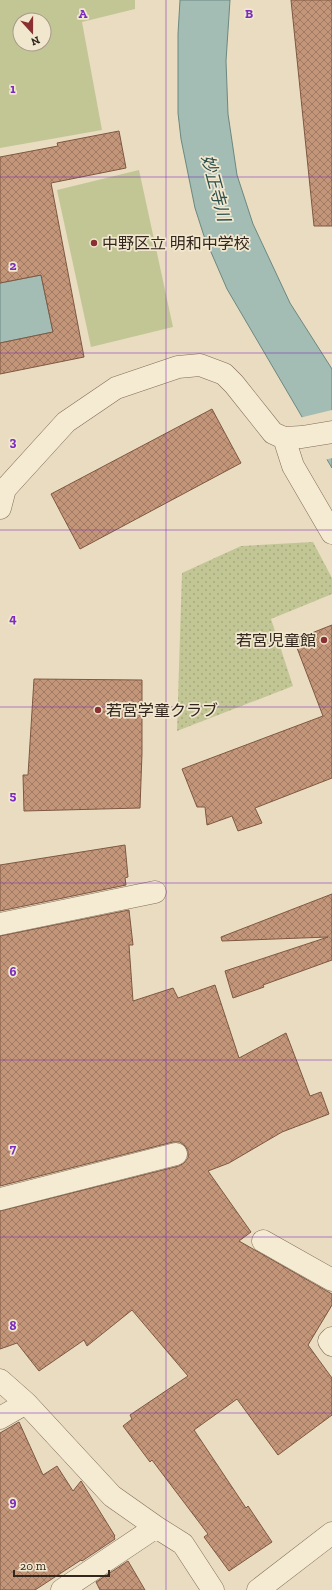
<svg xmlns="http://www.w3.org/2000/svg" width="332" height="1590" viewBox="0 0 332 1590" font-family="'Zilla Slab','Noto Sans JP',serif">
<defs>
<pattern id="park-dots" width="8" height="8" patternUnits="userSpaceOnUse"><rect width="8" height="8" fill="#c2c695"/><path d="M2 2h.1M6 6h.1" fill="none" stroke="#a7aa80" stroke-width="1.8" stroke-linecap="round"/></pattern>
<pattern id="building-cross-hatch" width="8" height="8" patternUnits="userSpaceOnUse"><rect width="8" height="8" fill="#c49679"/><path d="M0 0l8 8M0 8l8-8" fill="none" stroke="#a07a63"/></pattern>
</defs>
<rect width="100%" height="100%" fill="#e9dcc0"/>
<path fill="#c2c695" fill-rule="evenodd" d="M0,0h135v9l-53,13 20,108 -102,18zM20,20h24v24h-24z
M139,170l34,157 -82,20 -34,-157z"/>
<path fill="url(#park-dots)" d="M313,542l19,36v16l-61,25 22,67 -116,45 5,-158 59,-27z"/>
<path fill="#a3bcb4" stroke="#6b8880" d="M180,0h50l-4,61 2,53 9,61 16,49 37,79 42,66v99l-105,-179 -23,-53 -9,-28 -14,-69 -3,-26v-79z
M41,275l12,57 -53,11v-60z"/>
<path fill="#e9dcc0" d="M332,410v48l-7,2 -26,-42z"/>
<path fill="url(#building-cross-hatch)" stroke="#7e5842" d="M291,0h41v226h-18z
M119,131l7,37 -75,15 33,174 -84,17v-31l53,-11 -12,-57 -41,8v-126l58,-11 -1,-3z
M212,409l29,54 -161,86 -29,-55z
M332,625v153l-77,30 7,15 -24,8 -6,-15 -25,9 -2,-18h-8l-15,-38 141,-53 -29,-76z
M34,679l108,1v73l-2,55 -116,3 -1,-36h5z
M125,845l3,32 -3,1 1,7 -126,26v-46z
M332,894v66l-69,25 1,2 -31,11 -8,-27 103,-34 -106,4 -1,-4z
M129,910l4,35h-4l4,56 40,-13 5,10 37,-13 24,73 47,-25 24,63 11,-4 8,22 -47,18 -53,31 -21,8 43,61 -12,9 93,53v11l-24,40 24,33v37l-54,40 -41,-56 -43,31 52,78 2,-2 24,36 -43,29 -25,-34 4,-3 -56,-74 -2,2 -27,-36 9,-7 -2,-4 58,-39 -56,-66 -45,36 -3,-6 -45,31 -22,-28 -17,6v-138l179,-45 5,-3 4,-5v-7l-3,-5 -5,-4h-7l-173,44v-250z
M19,1422l24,53 14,-9 16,25 8,-10 34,55 -1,1 1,2 -33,22 -1,-1 -46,30h-35v-157z
M128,1561l17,29h-45l-4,-8z"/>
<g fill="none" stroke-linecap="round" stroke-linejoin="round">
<defs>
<path id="minor" d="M284,438l9,28 39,67
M0,508l5,-19 61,-67 50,-34 62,-21 22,-2 24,9 10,10 39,49 11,5 18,-1 30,-5
M0,924l155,-32
M0,1199l176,-45
M263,1241l69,39
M332,1338l-3,3 3,4
M0,1380l26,23 86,93 44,31 27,17 30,46
M0,1418l26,-15
M62,1590l94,-63
M258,1590l74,-57"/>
</defs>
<use href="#minor" stroke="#816d5a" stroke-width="23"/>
<use href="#minor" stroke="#f5ead2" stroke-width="22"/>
</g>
<path fill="none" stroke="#7b2cbf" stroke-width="1" stroke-opacity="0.55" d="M166,0v1590M0,177h332M0,353h332M0,530h332M0,707h332M0,883h332M0,1060h332M0,1237h332M0,1413h332"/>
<g fill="#8a2f32" stroke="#f1e7cf" stroke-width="1.5">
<circle cx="94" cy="243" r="4"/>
<circle cx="324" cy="640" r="4"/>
<circle cx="98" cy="710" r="4"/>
</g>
<g text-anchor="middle" stroke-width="3.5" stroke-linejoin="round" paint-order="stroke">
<g font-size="16" fill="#32261d" stroke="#f1e7cf" text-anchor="start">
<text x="102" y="249">中野区立 明和中学校</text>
<text x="316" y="646" text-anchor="end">若宮児童館</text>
<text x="106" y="716">若宮学童クラブ</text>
</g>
<g font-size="17" font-style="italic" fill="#2d504d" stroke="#f1e7cf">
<text transform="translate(216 188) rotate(75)" y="6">妙正寺川</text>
</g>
</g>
<g font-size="13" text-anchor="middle" font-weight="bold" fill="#7b2cbf" stroke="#f1e7cf" stroke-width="3.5" stroke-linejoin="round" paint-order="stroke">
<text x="83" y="18">A</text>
<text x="249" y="18">B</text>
<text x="13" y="93">1</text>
<text x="13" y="270">2</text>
<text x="13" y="446">3</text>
<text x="13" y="623">4</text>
<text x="13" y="800">5</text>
<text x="13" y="976">6</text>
<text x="13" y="1153">7</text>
<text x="13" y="1330">8</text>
<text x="13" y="1506">9</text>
</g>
<g transform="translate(32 32) rotate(159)"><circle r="19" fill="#f1e7cf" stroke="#a59a88"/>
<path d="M0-3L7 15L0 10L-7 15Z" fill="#8a2f32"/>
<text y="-6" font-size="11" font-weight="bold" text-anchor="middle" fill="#32261d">N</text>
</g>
<path d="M14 1570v6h95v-6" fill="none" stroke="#32261d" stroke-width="2"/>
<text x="20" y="1570" font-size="12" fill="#32261d" stroke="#f1e7cf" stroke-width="3" paint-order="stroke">20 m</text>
</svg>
